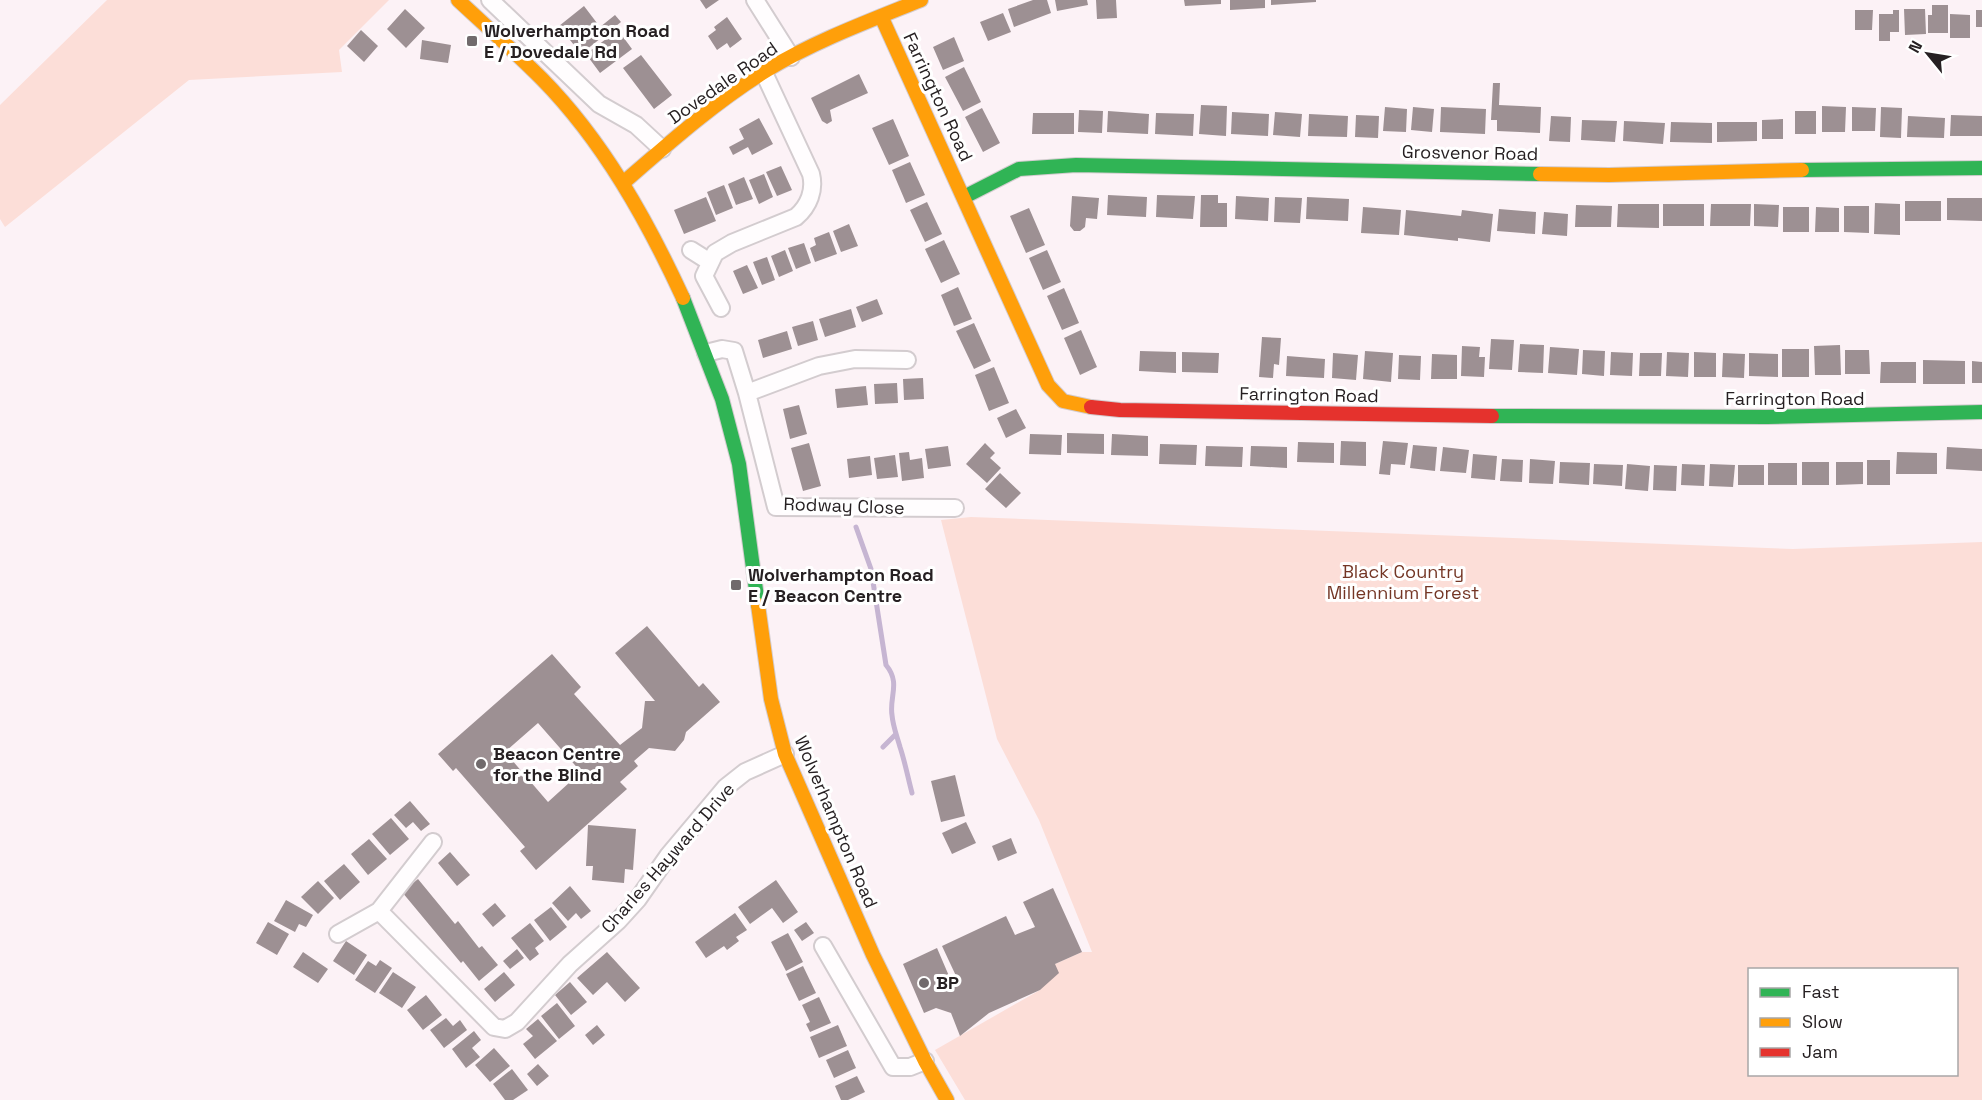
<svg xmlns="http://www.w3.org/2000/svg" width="1982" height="1100" viewBox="0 0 1982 1100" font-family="'Space Grotesk',sans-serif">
<rect width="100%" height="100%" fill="#fcf2f6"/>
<path fill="#fcded8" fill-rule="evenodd" d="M107,0h282l-50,50 3,22 -153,8 -184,147 -5,-8v-114z
M971,517l822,32 189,-7v558h-1017l-30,-50 105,-60 15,-26 27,-12h10l-53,-132 -42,-81 -56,-219zM1750,970h206v104h-206z"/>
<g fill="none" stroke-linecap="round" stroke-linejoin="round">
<path stroke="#c6b5d2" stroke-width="5" d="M856,527l15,42 15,96c15,18 3,32 6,50 1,12 5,21 8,32 5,15 8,31 12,46
M883,747l12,-12"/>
</g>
<path fill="#9d9093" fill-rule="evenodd" d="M700,0h19l-13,9z
M1033,0h14l4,13 -37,14 -6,-18z
M1055,0h32l1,5 -31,6z
M1096,0h20l1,18 -20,1z
M1184,0h37v4l-36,2z
M1230,0h35v8l-35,2z
M1271,0h45v2l-45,3z
M1932,5h16v28h-20v-18h4z
M584,6l16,21 15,-12 6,7 -40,32 -22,-28z
M405,9l20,19 -19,20 -19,-19z
M1904,9h21l1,25 -21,1z
M1855,10h18l-1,20h-17z
M1893,10h6v22h-9v9h-11v-27h14z
M1976,10h6v17h-6z
M1003,13l8,19 -23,9 -8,-19z
M1950,14l20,1v23h-20z
M727,17l15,22 -12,9 -3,-5 -10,7 -9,-14 8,-6 -2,-3z
M361,30l17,16 -14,16 -17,-16z
M618,30l14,19 -32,24 -14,-19z
M954,37l10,24 -21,9 -10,-23z
M422,40l29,5 -3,18 -28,-4z
M641,55l31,40 -18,14 -31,-41z
M964,67l17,35 -18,9 -18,-34z
M859,74l9,19 -38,17 2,11 -5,3 -5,-3 -11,-23z
M1493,83h7l-1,22 42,2 -1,26 -43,-2v-11h-6z
M1201,105l26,1 -1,30 -27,-2z
M1822,106l24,1 -1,25h-23z
M1385,107l22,2 -1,23 -23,-1z
M1413,107l21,2 -2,23 -21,-2z
M1441,107l45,2 -1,25 -45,-2z
M1852,107l24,1 -1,23h-23z
M1881,107l21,1 -1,30 -21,-1z
M982,108l18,35 -17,9 -18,-35z
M1079,110l24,1 -1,22 -24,-1z
M1108,111l41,3 -1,20 -41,-2z
M1795,111h21v23h-21z
M1232,112l37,2 -1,22 -37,-2z
M1275,112l27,2 -2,23 -27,-2z
M1033,113h41v21h-42z
M1156,113l38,1 -1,22 -38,-2z
M1309,114l39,2 -1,21 -39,-1z
M1356,115l23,1 -1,22 -23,-1z
M1951,115l31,1v20h-32z
M1551,116l20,1 -1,25 -21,-1z
M1908,116l37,2 -1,20 -37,-1z
M759,118l14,26 -21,11 -4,-8 -15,8 -4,-8 15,-8 -5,-10z
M893,119l16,37 -20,9 -17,-37z
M1783,119v20h-21v-19z
M1582,120l35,1 -2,21 -34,-2z
M1624,121l41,2 -2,21 -40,-3z
M1671,122l41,1v20l-42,-1z
M1717,122h40v19l-40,1z
M910,162l15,33 -19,8 -14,-33z
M781,166l11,24 -15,6 -11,-24z
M764,174l9,23 -14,7 -10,-24z
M744,177l9,22 -17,6 -8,-21z
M724,185l9,23 -17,7 -9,-23z
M1108,195l39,2 -1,20 -39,-2z
M1157,195l38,1 -2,23 -37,-2z
M1201,195h17v8h9v24h-27z
M1072,196l27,2 -2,21 -11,-1 -1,9 -5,4h-6l-4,-5z
M1236,196l33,2 -1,23 -33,-2z
M706,197l10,24 -32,13 -10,-24z
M1275,197l27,1 -2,25 -26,-1z
M1307,197l42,2 -1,22 -42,-2z
M1947,198h35v23l-35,-1z
M1905,201h36v20h-36z
M927,202l15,32 -17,8 -15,-32z
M1875,203l25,1v31l-26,-1z
M1618,204h41v24l-42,-1z
M1663,204h41v22h-41z
M1711,204h40l-1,22h-40z
M1754,204l25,1 -1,22 -24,-1z
M1576,205l36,1 -1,21h-36z
M1844,206h25v27l-25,-1z
M1363,207l38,3 -2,25 -38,-2z
M1783,207h26v25h-26z
M1816,207l23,1v24h-24z
M1029,208l16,37 -19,8 -16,-37z
M1499,209l37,3 -1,22 -38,-3z
M1406,210l55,6 1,-6 31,4 -3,28 -32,-4v3l-54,-6z
M1544,212l24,2 -1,22 -25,-2z
M849,224l9,22 -17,6 -8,-21z
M829,232l8,22 -22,8 -5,-14 6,-3 -2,-7z
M944,240l16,34 -19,9 -16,-34z
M804,243l7,20 -15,6 -8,-21z
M785,250l8,21 -14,6 -8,-21z
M1047,250l14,32 -18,8 -14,-32z
M767,257l8,23 -13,5 -9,-23z
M747,265l11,23 -15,6 -10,-23z
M958,287l14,32 -18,7 -13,-31z
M1064,288l15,35 -17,7 -15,-34z
M877,299l6,15 -21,8 -6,-15z
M851,309l5,18 -31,10 -6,-18z
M813,321l5,19 -20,6 -6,-19z
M974,323l17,38 -17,8 -18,-38z
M1081,330l16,37 -17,8 -16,-37z
M787,331l5,18 -29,9 -5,-18z
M1262,337l19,1 -2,27 -5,-1 -1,14 -14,-1z
M1491,339l23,1 -2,30 -23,-1z
M1520,344l24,1 -1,28 -25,-1z
M1840,345l1,30h-26l-1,-29z
M1462,346l18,1 -1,10h6l-1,20 -23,-1z
M1550,347l29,2 -2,26 -29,-2z
M1782,349h27v28h-27z
M1583,350l22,1 -1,25 -22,-2z
M1845,350h24l1,24h-25z
M1140,351l36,1v21l-37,-2z
M1365,351l28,2 -2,29 -28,-3z
M1182,352l37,1 -1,20 -36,-1z
M1611,352l22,1 -1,23 -22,-1z
M1667,352l22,1 -1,24 -22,-1z
M1694,352l22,1v24h-22z
M1333,353l25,2 -2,25 -24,-2z
M1640,353h22l-1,23h-22z
M1723,353l22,1 -1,24 -22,-1z
M1749,353l29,1v23l-29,-1z
M1432,354l25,1v24h-26z
M1399,355l22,1 -1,24 -22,-1z
M1287,356l38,3 -1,19 -38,-2z
M1923,360l42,1v23h-42z
M1972,361l10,1v21h-10z
M1881,362h35v21h-36z
M994,367l15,36 -20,8 -14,-36z
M923,378l1,21 -20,1 -1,-21z
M897,383l1,20 -23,1 -1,-20z
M866,386l2,19 -31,3 -2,-19z
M799,405l8,29 -17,5 -7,-30z
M1016,409l10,19 -20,10 -9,-20z
M1067,433l37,1v20l-37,-1z
M1030,434l32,1 -1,20 -32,-1z
M1112,434l36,2v20l-37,-1z
M1341,441l25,1v24l-26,-1z
M1383,441l25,2 -3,22 -14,-1 -1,11 -11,-1z
M1298,442l36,1v20l-37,-1z
M809,443l12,43 -18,5 -12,-43z
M985,443l10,10 -5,5 11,10 -14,15 -21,-19z
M1160,444l37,1 -1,20 -37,-1z
M1413,445l24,2 -2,24 -25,-3z
M948,446l3,20 -23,3 -3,-20z
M1206,446l37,1 -1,20 -37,-1z
M1251,446l36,1v21l-37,-2z
M1443,447l26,3 -3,23 -26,-2z
M1947,447l35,2v22l-36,-2z
M909,452l1,8 12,-2 2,20 -22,3 -3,-28z
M1897,452l40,1v21h-41z
M1473,454l24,2 -2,24 -24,-2z
M895,455l3,22 -21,2 -3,-21z
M870,456l2,19 -23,3 -2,-19z
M1502,459l21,1 -1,22 -22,-1z
M1530,459l25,2 -2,23 -24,-1z
M1867,460h23v25h-23z
M1560,462l30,1 -1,22 -30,-2z
M1802,462h27v23h-27z
M1836,462h27v22l-27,1z
M1768,463h29v22h-29z
M1594,464l29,1 -1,21 -29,-2z
M1627,464l23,2 -2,25 -23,-2z
M1682,464l23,1 -1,21 -23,-1z
M1710,464l25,1 -2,22 -24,-1z
M1654,465l23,1 -1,25 -23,-1z
M1738,465h26v20h-26z
M1000,473l21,20 -15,15 -21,-19z
M647,626l52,61 4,-4 17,19 -34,30 -2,8 -9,11 -26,-3 -15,13 4,5 -18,16 7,7 -91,81 -16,-19 5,-4 -69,-79 -3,3 -15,-17 114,-100 29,33 -7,7 46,51 22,-17 3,-27h10l-40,-48zM538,723l43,49 -33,30 -43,-50z
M955,775l10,41 -24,6 -10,-41z
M410,801l20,23 -9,7 -8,-9 -7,6 -12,-13z
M391,818l18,21 -19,16 -18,-21z
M966,822l10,21 -24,11 -10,-21z
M588,825l48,4 -3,41 -8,-1 -1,14 -32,-3 1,-14h-7z
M1011,838l6,15 -19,8 -6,-15z
M369,839l18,20 -19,16 -17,-21z
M450,852l20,23 -13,11 -19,-23z
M344,864l16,18 -20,18 -16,-19z
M418,879l37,45 3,-3 21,27 3,-2 16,19 -19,16 -16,-20 -2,2 -59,-71z
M776,880l22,32 -15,11 -11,-15 -22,16 -12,-17z
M318,881l16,17 -16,16 -17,-17z
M570,886l21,25 -10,8 -5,-6 -8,8 -16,-18z
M1053,888l29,64 -27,12 4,9 -19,17 -51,23 -29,23 -9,-23 -15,-5 -12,5 -21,-49 34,-16 12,28 8,2 -15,-32 64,-30 9,19 20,-8 -12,-25z
M286,900l27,15 -7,12 -7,-3 -4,8 -21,-11z
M495,903l11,13 -13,11 -11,-13z
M551,907l16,20 -17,14 -16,-21z
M735,913l12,17 -11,7 3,4 -12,9 -3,-4 -18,12 -11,-16z
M268,922l21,12 -12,21 -21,-12z
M806,922l8,11 -12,8 -8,-11z
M530,923l14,18 -9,7 4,6 -9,7 -19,-23z
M788,933l15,29 -17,9 -15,-29z
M346,941l21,14 -13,20 -21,-14z
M517,949l7,9 -14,11 -7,-8z
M303,952l25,17 -10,14 -25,-16z
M607,952l33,36 -15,14 -18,-20 -14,13 -16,-17z
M380,960l12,8 -17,25 -20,-13 13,-19 8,5z
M803,966l13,27 -17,8 -13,-27z
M393,972l23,15 -14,21 -23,-15z
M504,972l11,13 -20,17 -11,-13z
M570,982l17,20 -16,13 -16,-20z
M426,995l16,20 -19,15 -16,-20z
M819,997l12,26 -21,9 -4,-8 4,-2 -8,-17z
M557,1003l18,23 -16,13 -18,-23z
M446,1018l7,8 7,-6 7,10 -23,18 -14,-18z
M538,1019l19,22 -22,18 -12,-15 10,-8 -7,-7z
M597,1025l8,10 -12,10 -8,-10z
M838,1025l9,21 -28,12 -9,-21z
M474,1031l7,9 -9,8 8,9 -14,11 -14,-19z
M494,1048l16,18 -20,16 -15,-17z
M848,1050l8,18 -22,10 -8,-18z
M538,1064l11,12 -12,10 -10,-12z
M512,1069l16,21 -15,10h-8l-12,-16z
M857,1076l8,16 -17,8h-7l-6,-14z"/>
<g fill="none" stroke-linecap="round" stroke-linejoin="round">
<defs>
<path id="street" d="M490,0l109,104 37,21 26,24
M755,0l36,57
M691,250l19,12
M721,308l-17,-32 11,-23 17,-10 64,-26c13,-11 19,-27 15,-43l-47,-101
M706,353l16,-4 12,2 13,42 29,114 179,1
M747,393l72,-27 36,-7 52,1
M379,911l115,116 11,2 12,-7 53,-58 48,-43 20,-22 30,-43 58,-69 19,-15 40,-18
M338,934l41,-23 54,-69
M823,946l70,121h17l15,-6"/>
<path id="fast" d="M1802,170l180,-2
M964,197l55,-28 57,-4 464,9
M683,298l39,101 17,65 19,141
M1492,416l275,1 215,-5"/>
<path id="slow" d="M458,0c28,26 57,52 84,79 61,62 105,141 141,219
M881,16l167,369 15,16 28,6
M1540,174l69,1 193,-5
M623,183c46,-40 92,-81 144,-113 48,-29 102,-49 154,-70
M758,605l13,94 14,55 88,201 52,106 22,39"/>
<path id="jam" d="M1091,407l29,3 372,6"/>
</defs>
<use href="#street" stroke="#d3cccf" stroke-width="20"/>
<use href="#fast" stroke="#d3cccf" stroke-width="16"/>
<use href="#slow" stroke="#d3cccf" stroke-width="16"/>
<use href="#jam" stroke="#d3cccf" stroke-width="16"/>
<use href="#street" stroke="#fffdfe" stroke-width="16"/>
<use href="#fast" stroke="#30b455" stroke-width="14"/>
<use href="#slow" stroke="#ff9f0a" stroke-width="14"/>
<use href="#jam" stroke="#e5322d" stroke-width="14"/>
</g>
<g fill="#716a6c" stroke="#fff" stroke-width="2">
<rect x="466" y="35" width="12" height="12" rx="3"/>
<rect x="730" y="579" width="12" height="12" rx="3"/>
<circle cx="481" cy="764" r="6"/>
<circle cx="924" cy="983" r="6"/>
</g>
<g text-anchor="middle" stroke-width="6" stroke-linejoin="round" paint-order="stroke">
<g font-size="18" font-weight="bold" fill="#262022" stroke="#fff" text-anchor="start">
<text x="484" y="37">Wolverhampton Road<tspan x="484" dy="21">E / Dovedale Rd</tspan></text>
<text x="748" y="581">Wolverhampton Road<tspan x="748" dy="21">E / Beacon Centre</tspan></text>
<text x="493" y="760">Beacon Centre<tspan x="493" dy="21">for the Blind</tspan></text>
<text x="936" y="989">BP</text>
</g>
<g font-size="18" fill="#262022" stroke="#fff">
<text transform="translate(723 83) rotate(-35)" y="6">Dovedale Road</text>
<text transform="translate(938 97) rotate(65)" y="6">Farrington Road</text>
<text transform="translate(1470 153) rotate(1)" y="6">Grosvenor Road</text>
<text transform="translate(1309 395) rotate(1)" y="6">Farrington Road</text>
<text x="1795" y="405">Farrington Road</text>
<text transform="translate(844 506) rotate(2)" y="6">Rodway Close</text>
<text transform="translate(836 822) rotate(67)" y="6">Wolverhampton Road</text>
<text transform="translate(668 858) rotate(-49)" y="6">Charles Hayward Drive</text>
</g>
<g font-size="18" fill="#743625" stroke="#fff">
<text x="1403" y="578">Black Country<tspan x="1403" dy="21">Millennium Forest</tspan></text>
</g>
</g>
<rect x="1748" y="968" width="210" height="108" fill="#ffffff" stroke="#a8a6a7" stroke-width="1.5"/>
<rect x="1760" y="988" width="30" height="9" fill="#30b455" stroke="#a8a6a7" stroke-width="1.5"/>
<text x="1802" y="998" font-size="18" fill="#262022">Fast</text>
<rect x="1760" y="1018" width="30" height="9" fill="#ff9f0a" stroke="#a8a6a7" stroke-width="1.5"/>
<text x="1802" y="1028" font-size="18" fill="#262022">Slow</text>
<rect x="1760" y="1048" width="30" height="9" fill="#e5322d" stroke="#a8a6a7" stroke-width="1.5"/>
<text x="1802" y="1058" font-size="18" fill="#262022">Jam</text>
<g transform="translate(1928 54) rotate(300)" stroke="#ffffff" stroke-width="4.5" paint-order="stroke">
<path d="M0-4.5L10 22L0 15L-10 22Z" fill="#262022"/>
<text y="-9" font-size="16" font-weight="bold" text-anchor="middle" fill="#262022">N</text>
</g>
</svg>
